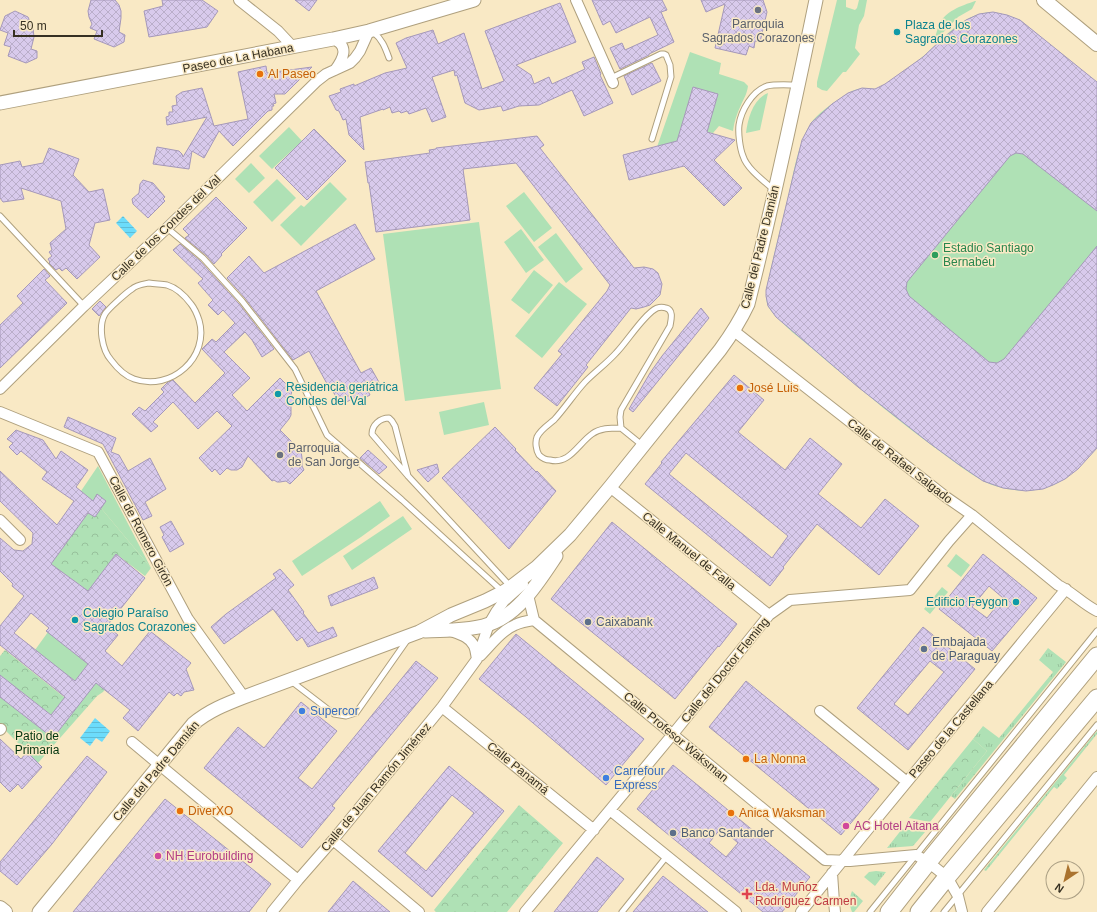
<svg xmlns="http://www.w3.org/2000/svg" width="1097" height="912" viewBox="0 0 1097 912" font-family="Helvetica,sans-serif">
<defs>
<pattern id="grass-tufts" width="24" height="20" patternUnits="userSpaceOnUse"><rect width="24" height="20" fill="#afe1b5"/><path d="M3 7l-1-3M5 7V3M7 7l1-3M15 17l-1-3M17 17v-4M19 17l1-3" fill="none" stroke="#97c19b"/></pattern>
<pattern id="park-crowns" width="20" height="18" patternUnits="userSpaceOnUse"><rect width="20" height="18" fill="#afe1b5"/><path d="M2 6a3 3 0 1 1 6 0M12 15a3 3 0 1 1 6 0" fill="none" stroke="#97c19b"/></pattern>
<pattern id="water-rules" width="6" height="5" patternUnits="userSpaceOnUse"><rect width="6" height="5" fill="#6cdcfb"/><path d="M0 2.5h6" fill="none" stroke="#5ebdd7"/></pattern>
<pattern id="building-cross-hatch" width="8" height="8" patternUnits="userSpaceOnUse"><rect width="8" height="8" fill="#d8caec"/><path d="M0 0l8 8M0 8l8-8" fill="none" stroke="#baaeca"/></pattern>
</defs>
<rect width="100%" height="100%" fill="#f9e9c5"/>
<path fill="url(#grass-tufts)" d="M1048,648l18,14 -111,137 -4,-3 36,-45 -14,-12 10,-13 16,12 54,-66 -14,-12z
M1097,731v3l-33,41 3,3 -10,11 -3,-2 -68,84 -2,-1z
M902,829l23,3 -12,14 -26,2z
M876,871l10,1 -11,14 -11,-9 5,-5z
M852,891l11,10 -9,11h-2c-3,-8 -3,-13 0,-21z"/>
<path fill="url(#park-crowns)" d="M101,508l50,60 -6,8 -29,-22 -28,37 -37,-27 37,-51 7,4z
M5,650l64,51 -9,11 -4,-3 -5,6 -51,-40v-19z
M100,677l9,7 -6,8 -6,4 -59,67 -38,-38v-28l53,41z
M973,739l14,12 -57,71 -21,-4z
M519,805l44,38 -56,69h-71l-2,-2z"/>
<path fill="#afe1b5" d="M837,0h9v7l9,3 2,-2 2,-8h8l-3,16 -5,9 -4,23 5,6 -14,18h-3l-16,19 -5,-1 -5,-3v-5z
M975,1h1l-4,8 -14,8 -23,24 -1,-1c2,-5 3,-10 5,-15 6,-14 22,-19 36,-24z
M993,12l14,3 13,5 77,62v366c-23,26 -44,47 -82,42 -11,-1 -22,-4 -32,-9 -16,-9 -30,-20 -45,-31 -37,-27 -73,-57 -109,-87 -12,-10 -24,-21 -37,-31 -8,-8 -17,-15 -23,-24 -3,-5 -3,-12 -3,-18 7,-32 15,-65 23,-97 5,-22 9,-50 22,-70 6,-9 20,-19 30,-25 6,-5 14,-9 22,-10 4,0 8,1 12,1 12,-3 30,-19 41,-27 25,-18 42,-49 77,-50z
M690,52l31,11 -2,11 25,8 4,4c-1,8 -4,12 -7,19 -4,8 -7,17 -8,26l-14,-5 -6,7 -6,-1 10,-38 -24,-7 -15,53 -2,2 -19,5z
M768,93l-8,37 -14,3c2,-15 7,-34 22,-40z
M289,127l13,14 -30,28 -13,-13z
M251,163l14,15 -16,15 -14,-14z
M277,179l19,19 -24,24 -19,-20z
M330,182l17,17 -46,47 -21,-21 21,-20 3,2z
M524,192l28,36 -18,14 -28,-36z
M479,222l22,167 -96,12 -22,-167z
M521,229l23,31 -18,13 -22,-31z
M556,233l27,36 -17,14 -28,-36z
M534,270l19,15 -24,29 -18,-14z
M559,282l28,22 -45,54 -27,-22z
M484,402l5,23 -45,10 -5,-23z
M98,466l53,102 -50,-60 -20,-17z
M380,501l10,15 -29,21 -59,39 -10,-15z
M403,516l9,13 -60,41 -9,-14z
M956,554l14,11 -9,12 -14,-11z
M942,587l6,5 -18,22 -6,-5z
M48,632l40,32 -13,17 -40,-31z"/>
<path fill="url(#water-rules)" d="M123,216l14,15 -7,7 -14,-15z
M95,718l15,13 -8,11 -6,-4 -6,8 -10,-8z"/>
<path fill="url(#building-cross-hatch)" stroke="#a598b9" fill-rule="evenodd" d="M91,0h24l4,5 2,6v7l-2,14 6,3 -1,7 -10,5 -20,-8 3,-8 -7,-3 2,-4 -3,-7 -1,-6z
M162,0h40l16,11 -11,16 -58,10 -5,-26 19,-5z
M295,0h22l-8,11z
M592,0h70l5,10 -6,2 13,30 -25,12v1l-29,14 -10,-21 12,-5 3,7 33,-15 -8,-18 -34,16 -6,-12 -7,4z
M701,0h62l4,12 -7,30 -5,-1 -1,7 -5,-2 -3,9 -31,-7 10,-44 -19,8z
M560,3l16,39 -60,23 15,10 3,9 15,-7 3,7 33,-15 -3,-7 12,-5 7,17 -1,1 13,28 -29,13 -12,-26 -33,15 -20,1 -16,5 -2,-5 -22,4 -14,-7 -8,-28 -2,1 -1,-6 -22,7 14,40 -14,5 -6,-14 -17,6 -2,-3 -6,2 -2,-2 -7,2 -2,-6 -7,3v-1l-23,8 4,33 -15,-15 -3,-16 -3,1 -4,-9 -3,-1 -7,-14 12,-4 -1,-3 14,-5v2l31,-13 22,-5 -11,-25 10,-5 27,-8 5,14 26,-11 18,56 22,-8 -19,-50z
M15,11l13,6 5,11 1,9 -3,12 6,2v7l-11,5 -18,-7 3,-9 -7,-2 4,-12 -8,-3 5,-14z
M993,12l14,3 13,5 77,62v129l-74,-57 -7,-1 -6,3 -103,126 -1,7 3,7 80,66 8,1 7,-4 93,-113v202l-19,21 -13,10 -12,6 -10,4 -17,2 -23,-3 -20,-7 -25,-17 -30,-22 -70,-55 -82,-70 -8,-11 -2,-10v-6l28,-118 8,-32 9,-17 21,-19 16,-11 14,-5 13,1 10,-5 38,-27 19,-18 24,-19 13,-6z
M652,63l9,18 -29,14 -8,-19z
M266,66l1,7 45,-6 -27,27h-11l2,9 -3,1 1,2h-2v4l-4,1 -35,35 -14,-15 -15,27 -12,-7 -3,18 -36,-5 4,-17 22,4 3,3 1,3 24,-40 -40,8 -1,-8 3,-1v-4h4l-1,-6 5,-1 -1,-9 6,-4 20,-4 12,38 34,-7 -10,-47z
M693,87l25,7 -11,38 28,8 -21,20 28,28 -18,18 -40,-40 -55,14 -6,-25 54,-14z
M314,129l32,32 -39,39 -32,-32z
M537,136l7,9 -4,3 94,120 10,-1 9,2 5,4 4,11 -2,11 -10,10 -6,2 -8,2 -5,-1 -45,57 2,2 -31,39 -23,-18 28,-34 -4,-3 49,-60 3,-6 -94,-122 -53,6 7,51 -94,12 -7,-49h-1l-3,-21 65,-9 -1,-3 7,-1v-1z
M49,148l30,11 -6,16 16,17 14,-3 7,31 -15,3 -6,22 11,12 -23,22 -11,-11 -4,3 -3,-3 -3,2 -7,-7 1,-1 -2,-3 4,-3 -3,-4 3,-2 -2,-7 16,-14 -5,-28 -40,-13 3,11 -21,3 -3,-4v-33l20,-4 2,6 21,-4z
M143,180l10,3 12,14 -2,2 2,2 -17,17 -15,-14 -1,-5 7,-6 1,-9z
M216,197l31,31 -26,26 1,1 -8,9 -8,-9 -21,-17 4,-3 -6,-6z
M355,224l20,35 -59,32 45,82 10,-5 9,16 -12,7 2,4 -15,8 -3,-4 -11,6 -9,-15 -1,1 -22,-40 -16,9 -48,-62 -18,-20 22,-22 15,17z
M180,244l20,17 39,43 35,45 -12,8 -10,-17 -7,-8 -21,20 26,26 -18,17 15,16 33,-33 12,12 -1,5 6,5 -6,6v9l-2,4 -9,11 21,21 1,7v8l2,4 -14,14 -4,-3 -6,1h-3l-3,-2 -2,1 -24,-25 -6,11 -5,3h-6l-4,-2 -7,7 -5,-6 -3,3 -13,-14 33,-32 -15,-15 -19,18 -25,-27 -20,20 5,4 -7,6 -19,-18 7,-7 6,4 19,-19 -3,-3 7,-7 5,-2 22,23 30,-30 -23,-24 10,-10 4,3 19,-19 -12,-13 -5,5 -10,-10 5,-5 -15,-17 5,-4 -30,-29z
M44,269l6,7 -5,4 22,23 -67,65v-43l23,-22 -6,-7z
M100,301l6,6 -7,9 -7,-7z
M701,308l8,10 -76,94 -4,-3 21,-36 12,-17z
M734,375l30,25 -26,32 47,38 25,-32 32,26 -24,30 43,34 24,-29 34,27 -40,49 -62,-51 -34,43 1,1 -14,18 -125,-102 17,-21 -1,-1zM686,453l102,83 -16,22 -103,-84z
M68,417l48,21 -5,14 8,3 9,16 22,-13 16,31 -21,13 7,14 -9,4 -40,-76 -39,-17z
M495,427l21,22 -1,1 21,22 1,-1 19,20 -47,58 -67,-71z
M16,430l27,10 13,19 5,-8 27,19 -12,17 17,14 4,-7 9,7 -11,16 -7,-4 -37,51 37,27 28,-37 29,24 -38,48 11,9 -13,16 17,15 28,-35 41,32 -5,6 8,21 -10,2 -3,4 -4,-3 -3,3 -5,-4 -31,39 -15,-13 7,-8 -34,-27 -43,55 -53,-41v-22l51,40 14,-18 -65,-52v-19l24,-30 -12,-10 1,-2 -13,-13v-33l14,12 9,1 9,-7 1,-11 -33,-32v-30l57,54 17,-24 -32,-22 5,-7 -26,-21 -4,4 -8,-8 4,-4 -6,-4zM31,613l18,15 -3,3 42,33 -13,17 -61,-48z
M368,450l19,17 -8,7 -19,-16z
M437,464l2,8 -11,10 -11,-12z
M171,521l13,23 -14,8 -8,-15 2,-2 -4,-8z
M612,522l125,102 -18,23 -1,-1 -43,53 -124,-100z
M983,554l54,44 -45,53 -53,-42zM989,586l14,12 -16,20 -15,-11z
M280,569l14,16 -6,5 16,22 -1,1 15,20 15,-6 4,9 -29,11 -6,-10 -5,4 -24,-32 -49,35 -13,-17 15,-13 50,-36 -3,-4z
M374,577l4,11 -47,18 -3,-10z
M923,627l52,42 -67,81 -51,-42zM930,661l14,11 -36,43 -14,-11z
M516,634l128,105 -38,46 -80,-68 -47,-38z
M416,661l22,17 -106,128 3,2 -33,40 -98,-80 34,-41 26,21 37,-46 36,29 -39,47 14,11z
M746,681l133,108 -38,46 -132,-108z
M0,739l21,20 6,-7 15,15 -20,22 -4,-5 -8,8 -10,-10z
M87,756l20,16 -55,72 -35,41 -17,-14v-9z
M673,765l137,112 -28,35h-19l-126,-103zM721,828l17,15 -12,14 -17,-14z
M449,766l55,45 -72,86 -54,-46zM452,795l22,18 -48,58 -21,-18z
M165,799l106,85 -22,28h-176z
M597,857l27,22 -27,33h-43z
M663,876l45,36h-75z
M353,881l37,31h-62z"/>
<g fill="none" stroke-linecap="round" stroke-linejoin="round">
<defs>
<path id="service" d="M373,32c9,7 12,15 16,26
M611,78l50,-24h3l2,1 4,10 1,12 -19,62
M774,190c-10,-9 -27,-21 -31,-34 -3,-7 -5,-23 -4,-31 2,-14 13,-34 28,-39 8,-2 22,-1 30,-1
M0,216l84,90
M167,228l36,30 39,43 53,68 32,66 75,65 100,91
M149,283c6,1 13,1 18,2 10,3 18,11 24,19 4,5 6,10 8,16 11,37 -28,72 -65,59 -9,-3 -17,-11 -23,-19 -9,-10 -13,-34 -6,-46 3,-5 22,-22 27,-25 4,-4 12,-5 17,-6z
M621,428l-1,-11 1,-7 49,-84c1,-6 4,-16 -4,-18 -3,-1 -6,-1 -9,0 -13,6 -30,34 -41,45 -9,10 -21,19 -31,29 -11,12 -20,26 -31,38 -6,5 -14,10 -17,17 -2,5 -1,13 2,18 3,3 7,5 11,5 19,5 28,-16 42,-26 8,-6 18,-6 29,-6l21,17
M408,476l-13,-50 -3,-5 -3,-3c-9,0 -17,7 -17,16l36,42 102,110
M291,681l43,33 12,2 10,-3 52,-74
M622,912l45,-56
M870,912l227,-281
M944,912l153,-187"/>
<path id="minor" d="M239,0l39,31 15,16
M576,0l37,83
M333,39c17,7 10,20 2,31
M734,331l212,166 26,18 86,70c14,7 25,19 39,26
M0,389l84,-83 83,-78 150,-147 9,-7 24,-11 5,-5 5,-7 9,-20
M0,412l98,40 90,167 56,78
M610,487l159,128
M0,520l20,20
M528,595l6,25 291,240 25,1 66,-6 12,7 19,15 11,19 4,16
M451,631c8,3 19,6 23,15 2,4 2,9 3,13
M480,656c11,-11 21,-25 35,-31 6,-3 12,-4 19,-5
M442,707l152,123
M820,711l87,71
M0,730l1,-1
M132,742l166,138
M610,810l126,102
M333,840l86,72
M832,873l2,29 1,10
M272,912l26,-32 35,-40 109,-133 35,-48 12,-35 7,-12 8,-11 19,-17
M525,912l148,-178 96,-119 21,-15 120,-10 39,-49 23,-26
M801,912l59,-73 206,-250
M987,912l110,-135"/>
<path id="tertiary" d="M0,103l333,-64 36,-8 105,-31
M425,631c19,-1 39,0 58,-5 34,-8 55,-43 73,-70
M39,912l154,-188c15,-13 33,-20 51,-27l175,-65 32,-17 34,-14 18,-9 8,-5 26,-20 33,-32 40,-48 110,-137c11,-15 20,-29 28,-46 25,-100 47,-202 68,-304"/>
<path id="secondary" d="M1044,0l53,44
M0,908l5,4"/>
<path id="trunk" d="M889,912l39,-50 169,-206
M919,912l28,-35 150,-179"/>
</defs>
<use href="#service" stroke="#afa07e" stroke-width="7"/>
<use href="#minor" stroke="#afa07e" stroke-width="12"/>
<use href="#tertiary" stroke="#afa07e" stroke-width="15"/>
<use href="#secondary" stroke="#afa07e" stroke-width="16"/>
<use href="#trunk" stroke="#afa07e" stroke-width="19"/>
<use href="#service" stroke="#fff" stroke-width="5"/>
<use href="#minor" stroke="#fff" stroke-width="10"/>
<use href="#tertiary" stroke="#fff" stroke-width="13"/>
<use href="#secondary" stroke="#fff" stroke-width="14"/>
<use href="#trunk" stroke="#fff" stroke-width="17"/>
</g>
<g fill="#6b7280" stroke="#f9e9c5" stroke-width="1.5">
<circle cx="758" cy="10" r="4"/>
<circle cx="280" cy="455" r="4"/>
</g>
<g fill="#0f9aa8" stroke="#f9e9c5" stroke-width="1.5">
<circle cx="897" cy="32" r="4"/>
<circle cx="278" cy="394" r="4"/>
<circle cx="1016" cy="602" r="4"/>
<circle cx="75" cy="620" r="4"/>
</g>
<g fill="#e8710a" stroke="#f9e9c5" stroke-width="1.5">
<circle cx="260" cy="74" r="4"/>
<circle cx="740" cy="388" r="4"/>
<circle cx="746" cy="759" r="4"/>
<circle cx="180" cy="811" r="4"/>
<circle cx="731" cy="813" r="4"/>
</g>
<circle fill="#2e9e5b" stroke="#f9e9c5" stroke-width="1.5" cx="935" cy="255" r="4"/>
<g fill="#5c6f8a" stroke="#f9e9c5" stroke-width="1.5">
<circle cx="588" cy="622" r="4"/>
<circle cx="924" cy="649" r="4"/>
<circle cx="673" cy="833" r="4"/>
</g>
<g fill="#3f7fe0" stroke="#f9e9c5" stroke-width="1.5">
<circle cx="302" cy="711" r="4"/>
<circle cx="606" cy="778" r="4"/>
</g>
<g fill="#d1479c" stroke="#f9e9c5" stroke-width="1.5">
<circle cx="846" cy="826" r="4"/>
<circle cx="158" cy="856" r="4"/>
</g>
<path fill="#e0444e" stroke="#f9e9c5" stroke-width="1.5" d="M745 888h4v4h4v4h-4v4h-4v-4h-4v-4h4z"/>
<g text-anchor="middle" stroke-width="3" stroke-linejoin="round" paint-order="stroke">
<g font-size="12" fill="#5b616d" stroke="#f9e9c5">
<text x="758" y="28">Parroquia<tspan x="758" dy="14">Sagrados Corazones</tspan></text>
<text x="288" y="452" text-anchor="start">Parroquia<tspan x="288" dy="14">de San Jorge</tspan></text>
</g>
<g font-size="12" fill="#0d838f" stroke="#f9e9c5" text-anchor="start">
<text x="905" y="29">Plaza de los<tspan x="905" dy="14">Sagrados Corazones</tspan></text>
<text x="286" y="391">Residencia geriátrica<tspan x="286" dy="14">Condes del Val</tspan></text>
<text x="1008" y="606" text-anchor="end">Edificio Feygon</text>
<text x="83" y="617">Colegio Paraíso<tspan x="83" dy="14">Sagrados Corazones</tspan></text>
</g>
<g font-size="12" fill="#363022" stroke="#f9e9c5">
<text transform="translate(238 58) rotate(-11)" y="4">Paseo de La Habana</text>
<text transform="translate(166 228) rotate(-44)" y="4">Calle de los Condes del Val</text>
<text transform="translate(760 247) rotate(-76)" y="4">Calle del Padre Damián</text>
<text transform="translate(900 461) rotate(38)" y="4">Calle de Rafael Salgado</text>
<text transform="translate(141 531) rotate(62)" y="4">Calle de Romero Girón</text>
<text transform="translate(689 551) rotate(39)" y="4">Calle Manuel de Falla</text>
<text transform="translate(725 670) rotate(-51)" y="4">Calle del Doctor Fleming</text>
<text transform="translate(951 729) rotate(-50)" y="4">Paseo de la Castellana</text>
<text transform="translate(676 737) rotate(40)" y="4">Calle Profesor Waksman</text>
<text transform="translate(518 768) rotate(39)" y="4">Calle Panamá</text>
<text transform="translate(156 771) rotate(-50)" y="4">Calle del Padre Damián</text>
<text transform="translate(376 787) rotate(-50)" y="4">Calle de Juan Ramón Jiménez</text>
</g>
<g font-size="12" fill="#c56008" stroke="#f9e9c5" text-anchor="start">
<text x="268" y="78">Al Paseo</text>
<text x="748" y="392">José Luis</text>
<text x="754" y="763">La Nonna</text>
<text x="188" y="815">DiverXO</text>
<text x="739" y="817">Anica Waksman</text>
</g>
<g font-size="12" fill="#27864d" stroke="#f9e9c5" text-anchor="start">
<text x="943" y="252">Estadio Santiago<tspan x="943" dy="14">Bernabéu</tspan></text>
</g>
<g font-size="12" fill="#4e5e75" stroke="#f9e9c5" text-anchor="start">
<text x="596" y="626">Caixabank</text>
<text x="932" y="646">Embajada<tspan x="932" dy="14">de Paraguay</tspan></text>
<text x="681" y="837">Banco Santander</text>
</g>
<g font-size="12" fill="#366cbe" stroke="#f9e9c5" text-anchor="start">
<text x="310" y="715">Supercor</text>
<text x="614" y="775">Carrefour<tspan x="614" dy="14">Express</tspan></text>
</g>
<g font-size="12" fill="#00340e" stroke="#f9e9c5">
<text x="37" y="740">Patio de<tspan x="37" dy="14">Primaria</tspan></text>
</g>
<g font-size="12" fill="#b23c85" stroke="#f9e9c5" text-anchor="start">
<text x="854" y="830">AC Hotel Aitana</text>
<text x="166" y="860">NH Eurobuilding</text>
</g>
<g font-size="12" fill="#be3a42" stroke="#f9e9c5" text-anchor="start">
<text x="755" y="891">Lda. Muñoz<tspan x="755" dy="14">Rodríguez Carmen</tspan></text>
</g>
</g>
<g transform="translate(1065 880) rotate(215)"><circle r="19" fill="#f9e9c5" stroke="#ab9f84"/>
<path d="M0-3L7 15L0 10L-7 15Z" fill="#aa732f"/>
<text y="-6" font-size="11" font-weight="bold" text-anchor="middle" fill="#363022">N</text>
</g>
<path d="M14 30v6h88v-6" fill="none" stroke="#363022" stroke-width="2"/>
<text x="20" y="30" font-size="12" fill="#363022" stroke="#f9e9c5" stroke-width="3" paint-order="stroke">50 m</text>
</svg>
